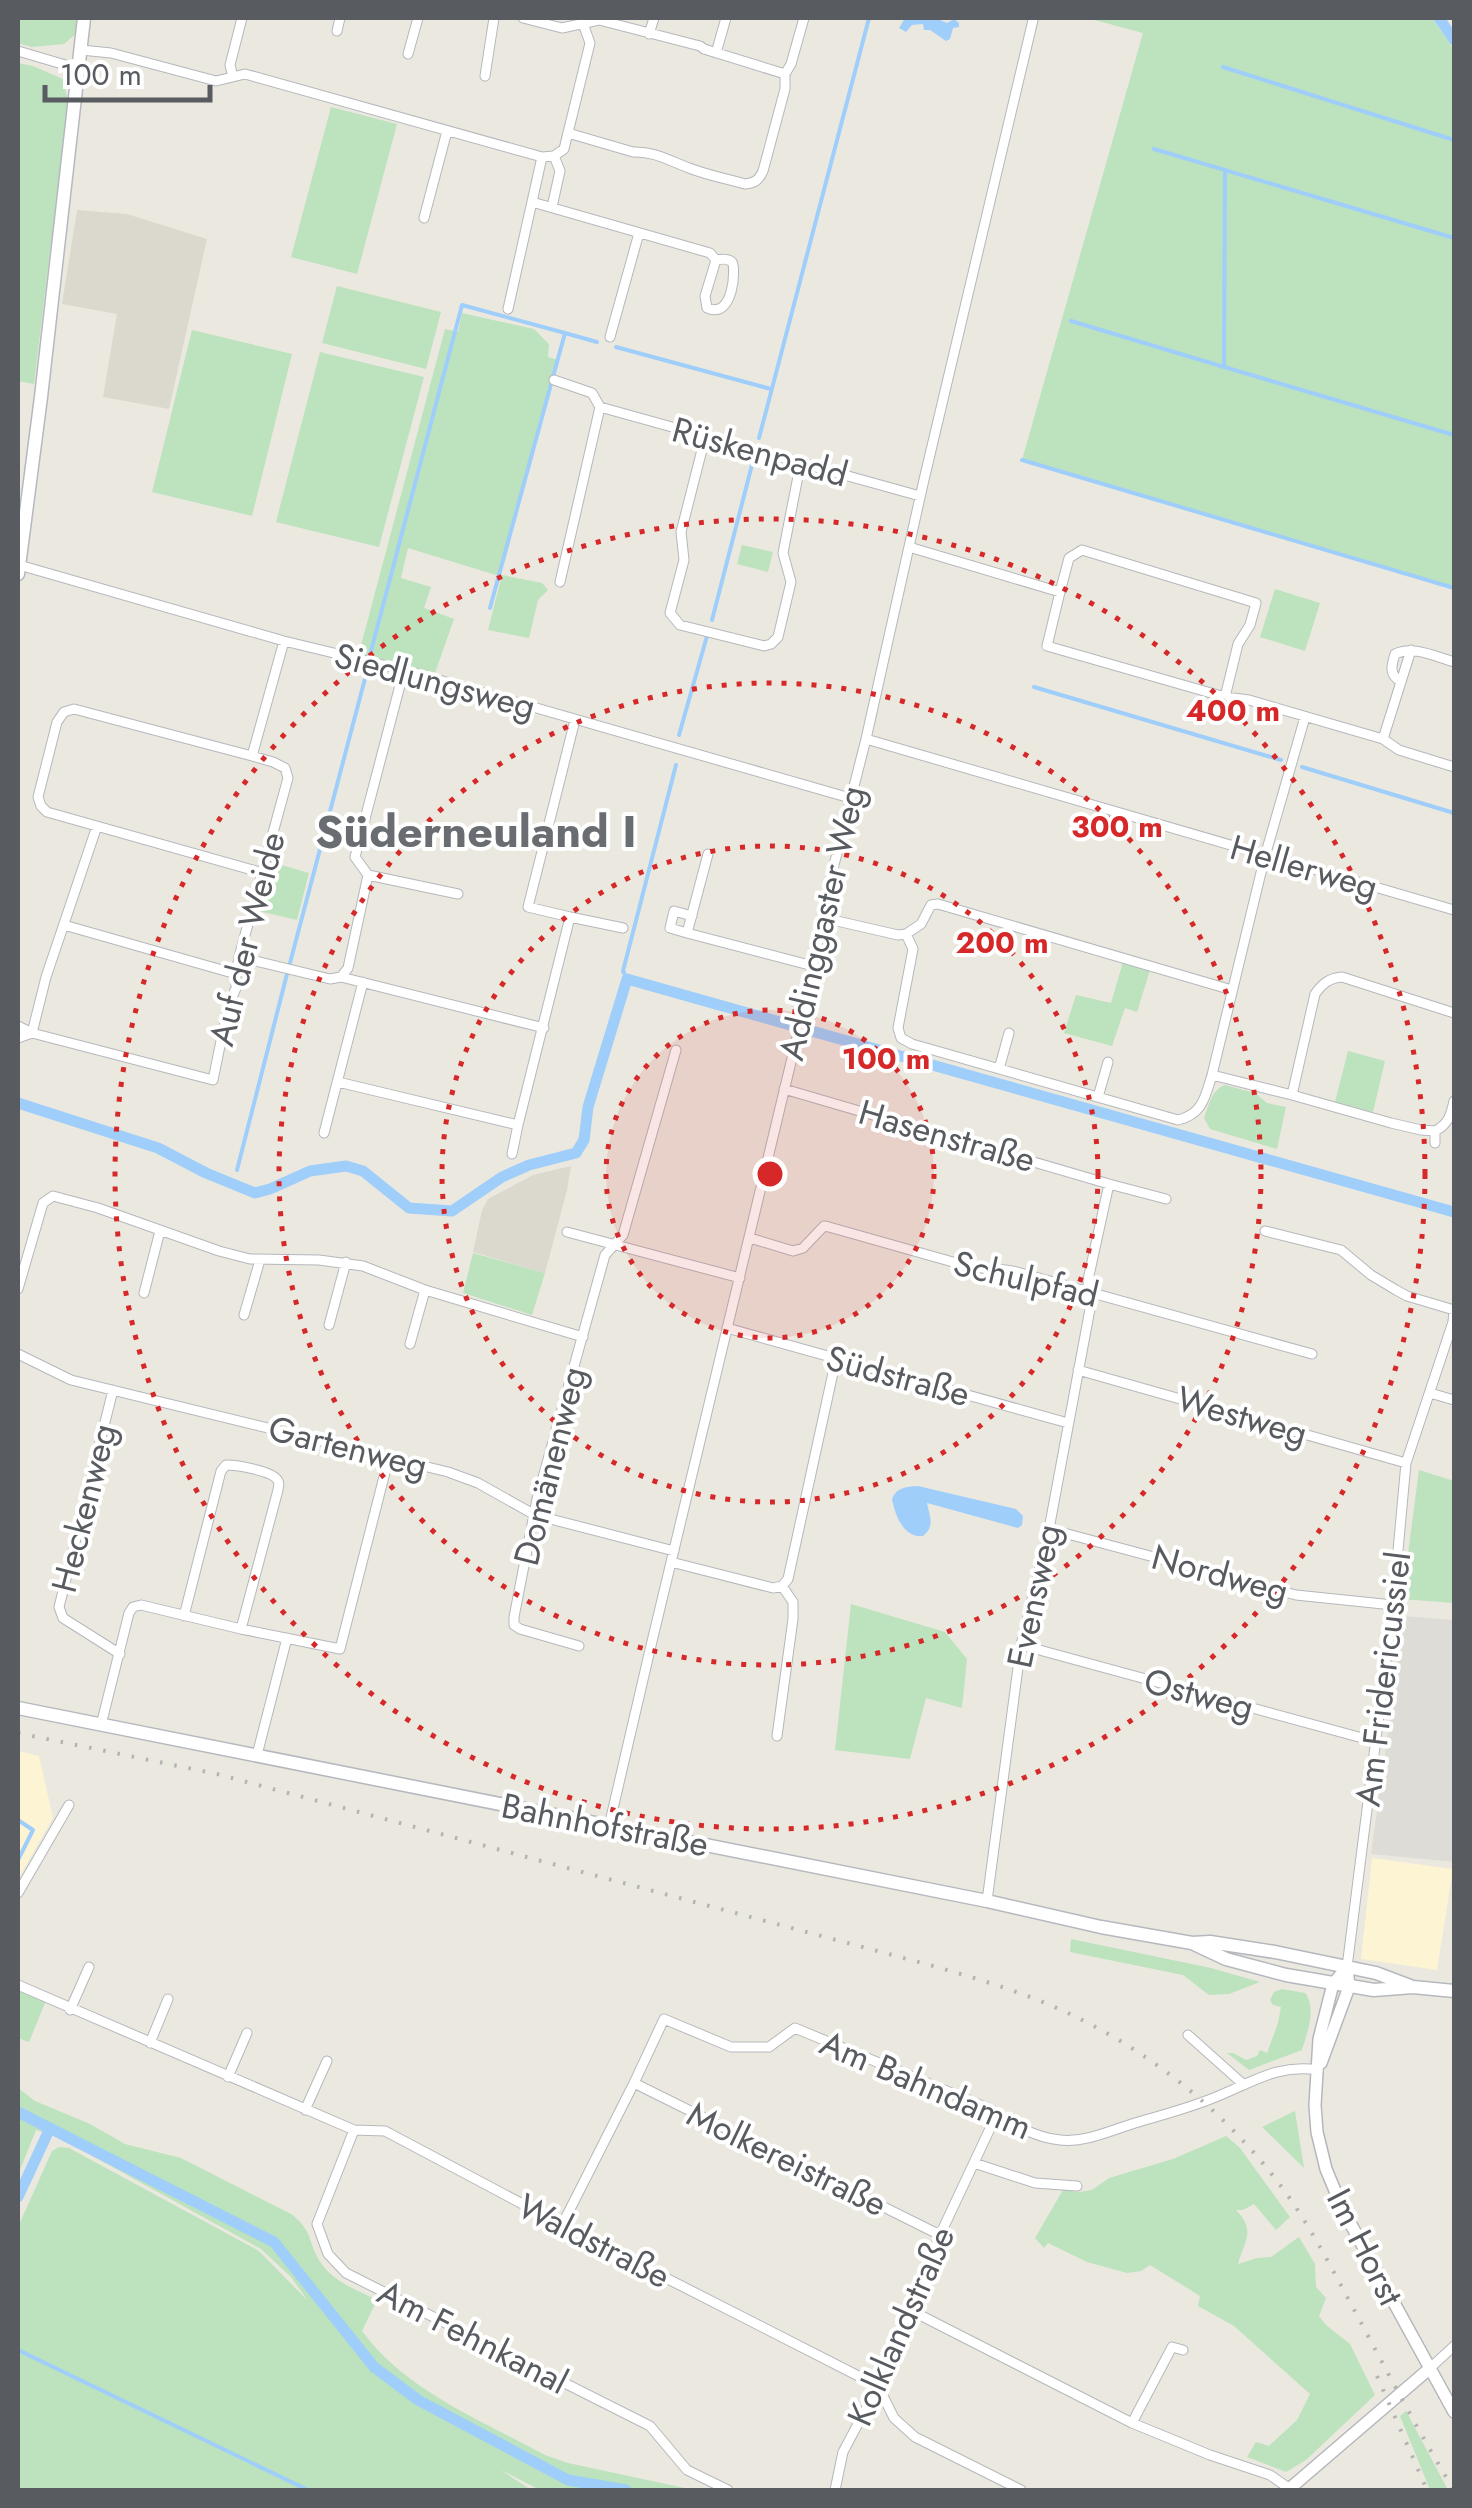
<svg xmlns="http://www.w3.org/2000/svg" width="1472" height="2508" viewBox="0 0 1472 2508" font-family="Jost,sans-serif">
<rect width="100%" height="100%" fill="#ebe9df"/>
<path fill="#fcf4d3" d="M18,1751l21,5 14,62 -35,61z
M1372,1858l81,11 -16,101 -76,-11z"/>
<path fill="#dedcd7" d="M1404,1616l50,4v242l-83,-8z"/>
<path fill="#dbd8cd" d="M77,210l50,4 80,25 -38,170 -66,-12 14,-83 -55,-10z
M571,1166l-4,24 -22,83 -72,-21 9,-42 6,-11 45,-24z"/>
<path fill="#bce2be" d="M18,18h61l-1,14 -14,12 -32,3 -14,-4z
M1087,18h345l22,32v537l-432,-127 121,-427z
M18,63l15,3 30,13 5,22 -34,283 -16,-3z
M331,107l66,17 -40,150 -66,-17z
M337,286l104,26 -15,57 -104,-26z
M462,313l72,16 15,15 -1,13 10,3 -59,216 -91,-28 -7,30 30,9 -7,21 30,11 -19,54 -76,-20 86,-324 13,3z
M192,330l100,24 -40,162 -100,-24z
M320,352l104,25 -45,170 -103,-25z
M742,545l31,7 -5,20 -31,-8z
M502,575l40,8 6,7 -10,10 -9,38 -41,-8z
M1275,589l45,14 -15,48 -45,-14z
M271,862l38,11 -12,47 -38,-9z
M1123,962l27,8 -13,42 -12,-4 -13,38 -48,-13 12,-38 35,8z
M1348,1051l37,10 -12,51 -38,-10z
M1225,1085l30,8 12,10 19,4 -9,42 -67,-20 -6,-11c5,-12 7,-28 21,-33z
M473,1253l72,20 -13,42 -69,-22z
M1419,1470l35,11v122l-52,-4z
M851,1604l94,28 22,27 -5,49 -36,-10 -16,61 -75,-9z
M1071,1939l140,29 49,14 -31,12 -20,1 -26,-20 -113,-23z
M18,1985l29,13 -18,44 -11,-4z
M1282,1989l23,4c12,15 2,40 -3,57l-53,20 -22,-17h6l13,7 11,-4 3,-6 7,3 11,-30 3,-16 -8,-2 -3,-5 4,-8z
M18,2088l17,13 55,23 35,20 56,14 110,56c22,17 16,25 28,46 12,21 38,30 58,40l-15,31c44,60 119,89 183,124l23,8 126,27h-154l-39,-20 30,20h-513v-263l34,-76 7,-4 10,1 190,103 49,50 -17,-24 -30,-28 -203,-112 -22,-7 -18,45z
M1295,2111l9,57 -42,-41z
M1226,2136l14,12 50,69 -14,13 -22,-26 -11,6h-7c20,21 9,29 2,54l19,-6 14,-1 28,-20 16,27 1,23 10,11 -7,18 7,9 24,19 25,51 -69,65 -20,12 -39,-15 9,-15 13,4 28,-26 13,-26 -76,-68 -36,-20 2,-10 -50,-31 -9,6 -14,2 -40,-11 -39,-19 -4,5 -9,-10 28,-48 16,2 13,-2 17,-12 64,-19z
M1406,2411l42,79h-18l-30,-74z"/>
<path fill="#9fcefb" d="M905,18h31l11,5 7,-4 5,4v4l-6,1 -3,11 -4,2 -16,-11h-6l-1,-6 -11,1 -6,7 -7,-4z
M918,1486l98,23 7,7 -1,9 -4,3 -91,-25c2,12 9,23 -4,33 -19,2 -28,-20 -31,-37 5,-12 14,-12 26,-13z"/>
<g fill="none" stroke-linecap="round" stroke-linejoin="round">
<path stroke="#9fcefb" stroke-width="4" d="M1223,67l231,73
M1154,149l300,89
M1225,171l-1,196 230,68
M1071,321l153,46
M616,347l155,42
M759,438l110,-420
M1022,460l432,128
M490,608l75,-275 32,9
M712,620l42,-163
M371,651l91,-346 103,28
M1034,687l247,73
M679,735l28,-99
M1302,767l152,46
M290,963l77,-292
M627,979l-4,-8 53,-206
M237,1170l50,-196
M18,1820l15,10 -15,30
M18,2350l290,140"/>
<path stroke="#9fcefb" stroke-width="11" d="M1439,18l15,22
M18,1103l140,45 48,25 49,20 15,-4 40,-18 36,-5 17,5 46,37 43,3 50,-34 27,-12 47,-12 8,-13 4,-33 39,-128 827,233
M18,2112l256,130 100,125 44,33 150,80 58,10
M18,2197l32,-69"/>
<defs>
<path id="minor" d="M523,18l39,10 37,-8 101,26 4,3 81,25v15l-22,82c-4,9 -8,12 -18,13 -18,-5 -38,-9 -56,-16 -19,-7 -35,-17 -56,-16l-65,-19
M337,31l3,-13
M649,34l5,-16
M81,50l30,3 105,28 29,-7 297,83 12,-1
M18,51l61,18
M716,53l10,-35
M408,54l10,-36
M785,74l6,-10 13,-46
M485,76l9,-58
M233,77l-3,-12 12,-47
M554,156l10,-7 26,-106 -9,-25
M532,202l178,51 6,7c5,-1 12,-2 16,2 4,5 2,58 -25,46l-2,-12 11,-36
M552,207l8,-36 -6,-15
M424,218l23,-87
M508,309l34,-152
M610,337l29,-104
M554,380l38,13 8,14 -40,175
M600,407l320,89
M705,438l-24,94 3,28 -14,53 10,12 84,21 7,-2 7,-7 13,-55 -8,-29 18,-92
M909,547l151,45 9,-34 13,-8 174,53 -6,22 -12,19 -13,53 24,3 134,39 16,11 55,17
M19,565l265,76 120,29 446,128
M1060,592l-13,54 178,51
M1401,682c-12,-8 -10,-15 -6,-28 18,-9 41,3 59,8
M866,739l588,171
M1383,739l28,-89
M252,756l-178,-47 -10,3 -7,10 -19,75 3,9 6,6 216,61
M708,854l-21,79 126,33
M368,875l90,19
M570,917l53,11
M824,918l74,17 8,-1 15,-10 10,-19 7,-1 294,86
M64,925l172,49
M687,933l-17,-5 4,-17 18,5
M906,934l7,15 -15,79 3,10 11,6 266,76c25,-6 27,-23 34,-45l53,-219 40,-139
M239,957l91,22 11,-2 7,-9 20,-93 -13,-18 49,-187
M341,977l203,51
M18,1026l14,7 181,47 15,-73 8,-19v-14l3,-17 49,-179 -3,-10 -12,-6 -21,-6 32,-115
M32,1033l14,-56 51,-151
M18,1038l14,-5
M999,1069l10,-36
M1212,1075l80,20 23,-101c7,-10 14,-16 27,-17l112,36
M338,1082l180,43 -6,29
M784,1089l325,95 57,15
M1292,1095l99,28 30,7 14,1v12
M1098,1097l10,-35
M518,1125l52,-208 -42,-10 47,-187
M1435,1131c14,-7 16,-17 19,-30
M324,1133l39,-151
M1265,1231l76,19 30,25 25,15 11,6 47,14 -1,12 -47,141 -13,142 -46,362
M567,1232l173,46
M750,1238l43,13 10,-3 21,-22 5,1 138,39c17,3 33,2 50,6l295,82
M18,1289l25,-86 10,-7 45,12 121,43 31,8 69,1 44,6 62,24 158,47
M144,1293l16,-62
M244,1315l16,-55
M329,1325l17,-63
M727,1328l341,95
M410,1344l15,-54
M18,1354l53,26 377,92 30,11 57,32 139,36
M1078,1370l328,93
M113,1390l-54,217 4,11 57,36
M1430,1393l24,7
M1049,1529l247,66 97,10
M671,1562l102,26 9,-2
M184,1616l37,-145 5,-6c11,0 48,6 52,16 2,3 0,6 0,9l-37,139
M1021,1645l356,97
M579,1646l-59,-17 -6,-4v-8l23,-118 68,-244 18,-20 53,-185
M101,1725l28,-112 4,-6 8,-2 100,24 99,20 49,-192
M777,1736l16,-117v-17l-11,-16 6,-7 48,-220
M257,1755l30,-117
M609,1826l40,-172 154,-642 30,-143 33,-130 57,-255 110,-464
M18,1893l51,-88
M987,1901l34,-256 28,-116 41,-220 -2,-29 21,-96
M18,1985l336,145 31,1 177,94 316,161 16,32 21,19 106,53
M70,2010l19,-43
M1188,2035l56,50
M150,2043l18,-44
M228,2077l19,-44
M634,2083l306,152
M305,2110l22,-49
M354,2130l-37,94 11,30 18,19 304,153 37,44 41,20
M974,2163l61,20 42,3
M562,2225l72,-142 30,-64 67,28h38l26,-19 195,81c19,14 46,29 70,31 25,3 52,-10 75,-17 30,-9 59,-16 88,-29 33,-14 57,-30 95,-24
M910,2310l222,113 78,32 60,20 20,14
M1429,2369l25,-23
M1132,2423l40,-76 11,3
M835,2490l8,-38 35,-66 62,-151 54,-115 10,-1"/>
<path id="tertiary" d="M1347,1967l-14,17 -14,55 -4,66 2,27 9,37 17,41 111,202
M1321,2063l28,-76 -2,-20
M1288,2490l141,-121"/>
<path id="secondary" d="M18,574l23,-177 43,-379
M18,1708l969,193 114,26 91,16 18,-1 65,10 101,21 37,14
M1194,1944l32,15 60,16 88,15 39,-3 41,4"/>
</defs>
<use href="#minor" stroke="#b5b7bc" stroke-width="11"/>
<use href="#tertiary" stroke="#b5b7bc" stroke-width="14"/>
<use href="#secondary" stroke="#b5b8be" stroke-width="15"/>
<use href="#minor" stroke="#fff" stroke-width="9"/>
<use href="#tertiary" stroke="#fff" stroke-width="11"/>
<use href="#secondary" stroke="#fff" stroke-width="12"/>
<path stroke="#b2b3b3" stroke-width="4" stroke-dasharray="2.5 12" stroke-linecap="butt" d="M18,1733l199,41 720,193c34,10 68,20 101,33 99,40 185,106 248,193 25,35 45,74 65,111 34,63 66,126 103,186
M1377,2376l50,114"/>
</g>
<circle cx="770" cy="1174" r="164" fill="#d62828" fill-opacity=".12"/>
<g fill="none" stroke="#d62828" stroke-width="5" stroke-dasharray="5 10">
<circle cx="770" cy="1174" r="164"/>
<circle cx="770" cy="1174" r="328"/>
<circle cx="770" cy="1174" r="491"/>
<circle cx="770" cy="1174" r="655"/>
</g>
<g text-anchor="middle" stroke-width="8" stroke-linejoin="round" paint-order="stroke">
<g font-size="35" fill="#585b60" stroke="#fff">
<text transform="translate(760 452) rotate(15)" y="12">Rüskenpadd</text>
<text transform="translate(435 681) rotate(15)" y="12">Siedlungsweg</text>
<text transform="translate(1304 867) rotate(16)" y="12">Hellerweg</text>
<text transform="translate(822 923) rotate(-77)" y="12">Addinggaster Weg</text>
<text transform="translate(247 939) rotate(-76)" y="12">Auf der Weide</text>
<text transform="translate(947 1136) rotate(16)" y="12">Hasenstraße</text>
<text transform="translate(1026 1279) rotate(13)" y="12">Schulpfad</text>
<text transform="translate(898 1376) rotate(15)" y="12">Südstraße</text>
<text transform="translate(1242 1416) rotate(16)" y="12">Westweg</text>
<text transform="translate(348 1447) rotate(14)" y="12">Gartenweg</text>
<text transform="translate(550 1466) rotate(-76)" y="12">Domänenweg</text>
<text transform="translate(84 1508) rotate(-76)" y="12">Heckenweg</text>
<text transform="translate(1220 1574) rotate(15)" y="12">Nordweg</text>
<text transform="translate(1034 1596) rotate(-78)" y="12">Evensweg</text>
<text transform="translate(1383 1679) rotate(-83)" y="12">Am Fridericussiel</text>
<text transform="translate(1199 1694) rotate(15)" y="12">Ostweg</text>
<text transform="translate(605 1825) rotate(11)" y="12">Bahnhofstraße</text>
<text transform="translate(926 2085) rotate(23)" y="12">Am Bahndamm</text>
<text transform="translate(787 2159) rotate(26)" y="12">Molkereistraße</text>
<text transform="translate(594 2241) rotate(27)" y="12">Waldstraße</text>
<text transform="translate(1365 2247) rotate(63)" y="12">Im Horst</text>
<text transform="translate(901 2326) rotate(-66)" y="12">Kolklandstraße</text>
<text transform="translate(473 2337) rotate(27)" y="12">Am Fehnkanal</text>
</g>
<g font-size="45" font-weight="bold" fill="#696d72" stroke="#fff">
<text x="476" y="847">Süderneuland I</text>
</g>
</g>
<circle cx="770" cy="1174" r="15" fill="#d62828" stroke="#fff" stroke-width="5"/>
<g font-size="30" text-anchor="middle" font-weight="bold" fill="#d62828" stroke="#fff" stroke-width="8" stroke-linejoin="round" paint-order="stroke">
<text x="1233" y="721">400 m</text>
<text x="1117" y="837">300 m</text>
<text x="1002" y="953">200 m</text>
<text x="886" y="1069">100 m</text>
</g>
<rect width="1472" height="2508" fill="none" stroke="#585b60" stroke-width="40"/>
<path d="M45 85v15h165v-15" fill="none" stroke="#585b60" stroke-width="5"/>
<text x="60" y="85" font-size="30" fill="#585b60" stroke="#ffffff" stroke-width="8" paint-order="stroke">100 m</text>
</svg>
